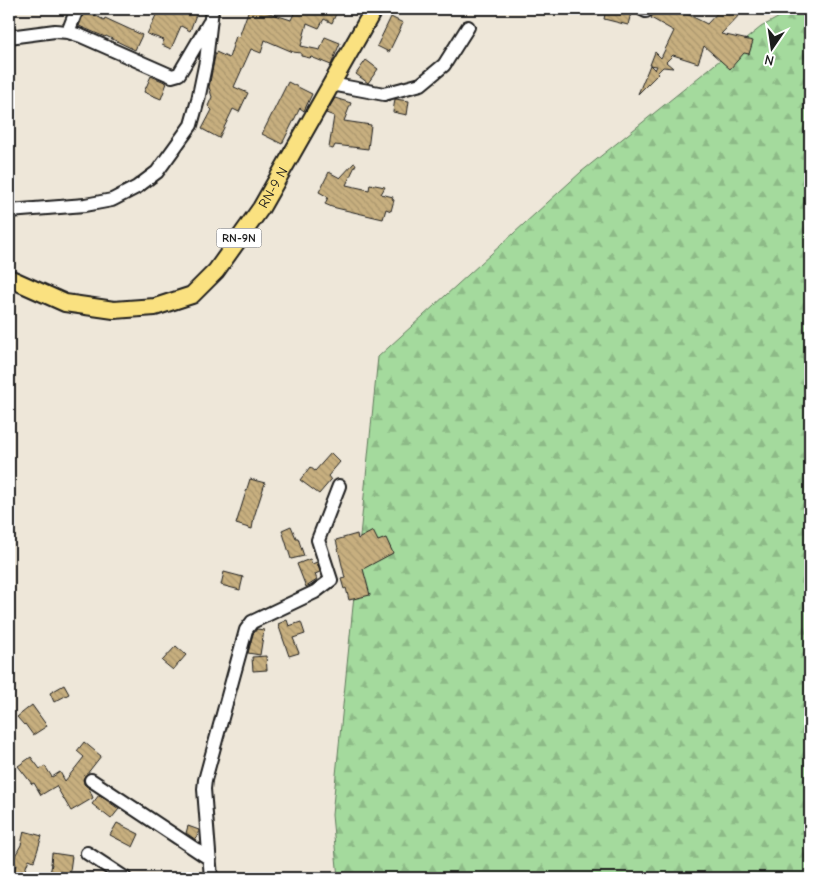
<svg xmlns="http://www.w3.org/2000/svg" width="819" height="887" viewBox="0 0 819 887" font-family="'Comic Neue',sans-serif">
<defs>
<pattern id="forest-firs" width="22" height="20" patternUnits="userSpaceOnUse" patternTransform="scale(1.25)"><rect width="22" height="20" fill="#a4da9d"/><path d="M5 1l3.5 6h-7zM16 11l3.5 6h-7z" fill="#8dba87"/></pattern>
<pattern id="building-back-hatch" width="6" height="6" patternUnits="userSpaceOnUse" patternTransform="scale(1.25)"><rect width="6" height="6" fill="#c7af7f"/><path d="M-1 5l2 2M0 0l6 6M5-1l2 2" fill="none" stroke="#aa966d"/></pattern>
</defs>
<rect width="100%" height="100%" fill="#eee7d9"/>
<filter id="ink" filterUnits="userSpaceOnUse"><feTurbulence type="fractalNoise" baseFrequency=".02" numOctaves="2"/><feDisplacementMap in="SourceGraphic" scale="10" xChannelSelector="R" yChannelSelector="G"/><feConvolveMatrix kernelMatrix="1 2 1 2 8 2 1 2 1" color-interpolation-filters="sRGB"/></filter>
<g filter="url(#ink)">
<path fill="url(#forest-firs)" stroke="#607b5c" d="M794,9h16v869h-472l-6,-63 46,-458 203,-185 180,-145z"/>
<path fill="url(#building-back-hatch)" stroke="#1c1c1c" d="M159,9h39l-8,22 -9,-5 -10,23 -9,-4 2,-5 -17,-6z
M249,9h8l34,11 5,-11h42l-6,14 -8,-4 -5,9 -12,-5 -6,23 19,4 5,-13 15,6 -9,22 -20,-8 -1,1 -9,-2v-3l-8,-1 -28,-12 -4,13 -10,-4 -17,38 14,6 -9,19 -6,-3 -14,29 -17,-9 10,-19 -4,-4 4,-9 -3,-10 6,-31 1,-4 13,6 7,-22 3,1z
M606,9h26l-4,16 -24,-6z
M656,9h21l30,15 14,-15h24l-24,25 32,7 -4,13 -5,-1 -14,16 -26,-23 -6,17 -25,-8 -7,7 7,6 -10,-1 -6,6 1,1 -20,20 12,-29 5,5 2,-4 -7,-1 5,-13 6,6 13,-27 -23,-13z
M85,10l19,10 1,-2 37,17 -7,15 -29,-14 -1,1 -26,-11z
M391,17l12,6 -14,29 -12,-6z
M366,60l12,9 -10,14 -12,-9z
M151,76l16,7 -6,16 -17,-7z
M288,82l24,12 -8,17 -4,-3 -18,36 -20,-10z
M335,98l16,5 -7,18 27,4 -3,24 -33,-4 -2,4 -4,-1 5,-32 -8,-3z
M395,99l14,2 -2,14 -14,-3z
M354,163l2,1 -10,21 23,5 1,-6 15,3 -4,7 12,3 -1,2 2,1 -3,11 -5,-2 -3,10 -51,-12 -7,-3 3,-7 -9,-5 10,-20 11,6z
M331,453l9,9 -12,14 3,4 -12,14 -19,-14 10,-13 5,4z
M250,479l15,4 -11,34 -2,12 -16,-5z
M291,526l5,12h2l6,18 -13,3 -9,-29z
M373,531l5,10 8,-3 7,15 -30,16 7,26 -21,5 -3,-12 -2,1 -3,-10 4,-1 -9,-38 21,-6 1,5z
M310,559l2,5 5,-2 3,10 -5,2 2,6 -11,7 -9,-23z
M224,572l19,5 -3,13 -19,-5z
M287,620l2,6 12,-4 4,12 -12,4 6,15 -10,3 -11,-32z
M257,629l7,1 -4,25 -12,-2 5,-19z
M176,646l10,9 -13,15 -11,-9z
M266,656l1,14 -14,1 -1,-14z
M64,685l5,9 -15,8 -4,-9z
M32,705l15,21 -14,9 -8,-11 -1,1 -7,-8z
M84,742l17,14 -18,23 1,5 5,4 4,10 -22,13 -15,-25 -15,9 -7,-12 -2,1 -14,-18 13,-9 9,12 5,-3 7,11 8,-5 5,9 19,-24 -7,-6z
M99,795l20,14 -8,10 -19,-15z
M117,823l22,11 -6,13 -23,-12z
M188,826l11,4 -3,10 -10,-7z
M24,831l18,5 -6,19 -2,6 -5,-2 -7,19h-11l5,-13 -5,-2 10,-18z
M52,853l20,3 -3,22h-20l3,-14h-1z"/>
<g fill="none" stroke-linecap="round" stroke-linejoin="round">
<defs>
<path id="minor" d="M642,9l4,2
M68,32l13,4 91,40 7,-2 30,-51
M9,37l46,-6 13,1 9,-23
M331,84l53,10 37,-10 23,-19 24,-38
M9,211l76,-6 27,-5 25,-13 20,-15 34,-47 7,-25 8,-39 6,-52
M91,780l119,79
M87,853l38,25
M211,878l-7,-89 1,-9 41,-150 6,-8 63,-30 16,-12 -13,-40 21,-54"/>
<g id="major">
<path id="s1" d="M9,278l56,25 49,7 41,-3 37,-12 24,-24 45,-63 113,-199"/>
</g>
</defs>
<use href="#minor" stroke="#1c1c1c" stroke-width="16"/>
<use href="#major" stroke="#1c1c1c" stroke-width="20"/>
<use href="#minor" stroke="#fff" stroke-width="12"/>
<use href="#major" stroke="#fae180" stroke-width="16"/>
</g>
</g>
<g text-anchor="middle" stroke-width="4" stroke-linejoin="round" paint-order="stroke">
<rect fill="#fff" stroke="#606060" stroke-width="1" x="216.5" y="228.5" width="45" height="19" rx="4"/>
<g font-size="12" font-weight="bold" fill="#1c1c1c">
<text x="239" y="242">RN-9N</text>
</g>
<g font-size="14" fill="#1c1c1c" stroke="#fff">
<text dy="5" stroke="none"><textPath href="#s1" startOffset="326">RN-9 N</textPath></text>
</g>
</g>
<rect width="819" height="887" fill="none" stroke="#fff" stroke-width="30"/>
<rect x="15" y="15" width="789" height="857" fill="none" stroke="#1c1c1c" stroke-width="2" filter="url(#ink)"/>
<g transform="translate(772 48) rotate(193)" stroke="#ffffff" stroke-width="4" paint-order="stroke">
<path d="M0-4L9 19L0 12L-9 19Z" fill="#1c1c1c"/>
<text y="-8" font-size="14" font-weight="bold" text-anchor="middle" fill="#1c1c1c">N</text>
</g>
</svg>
